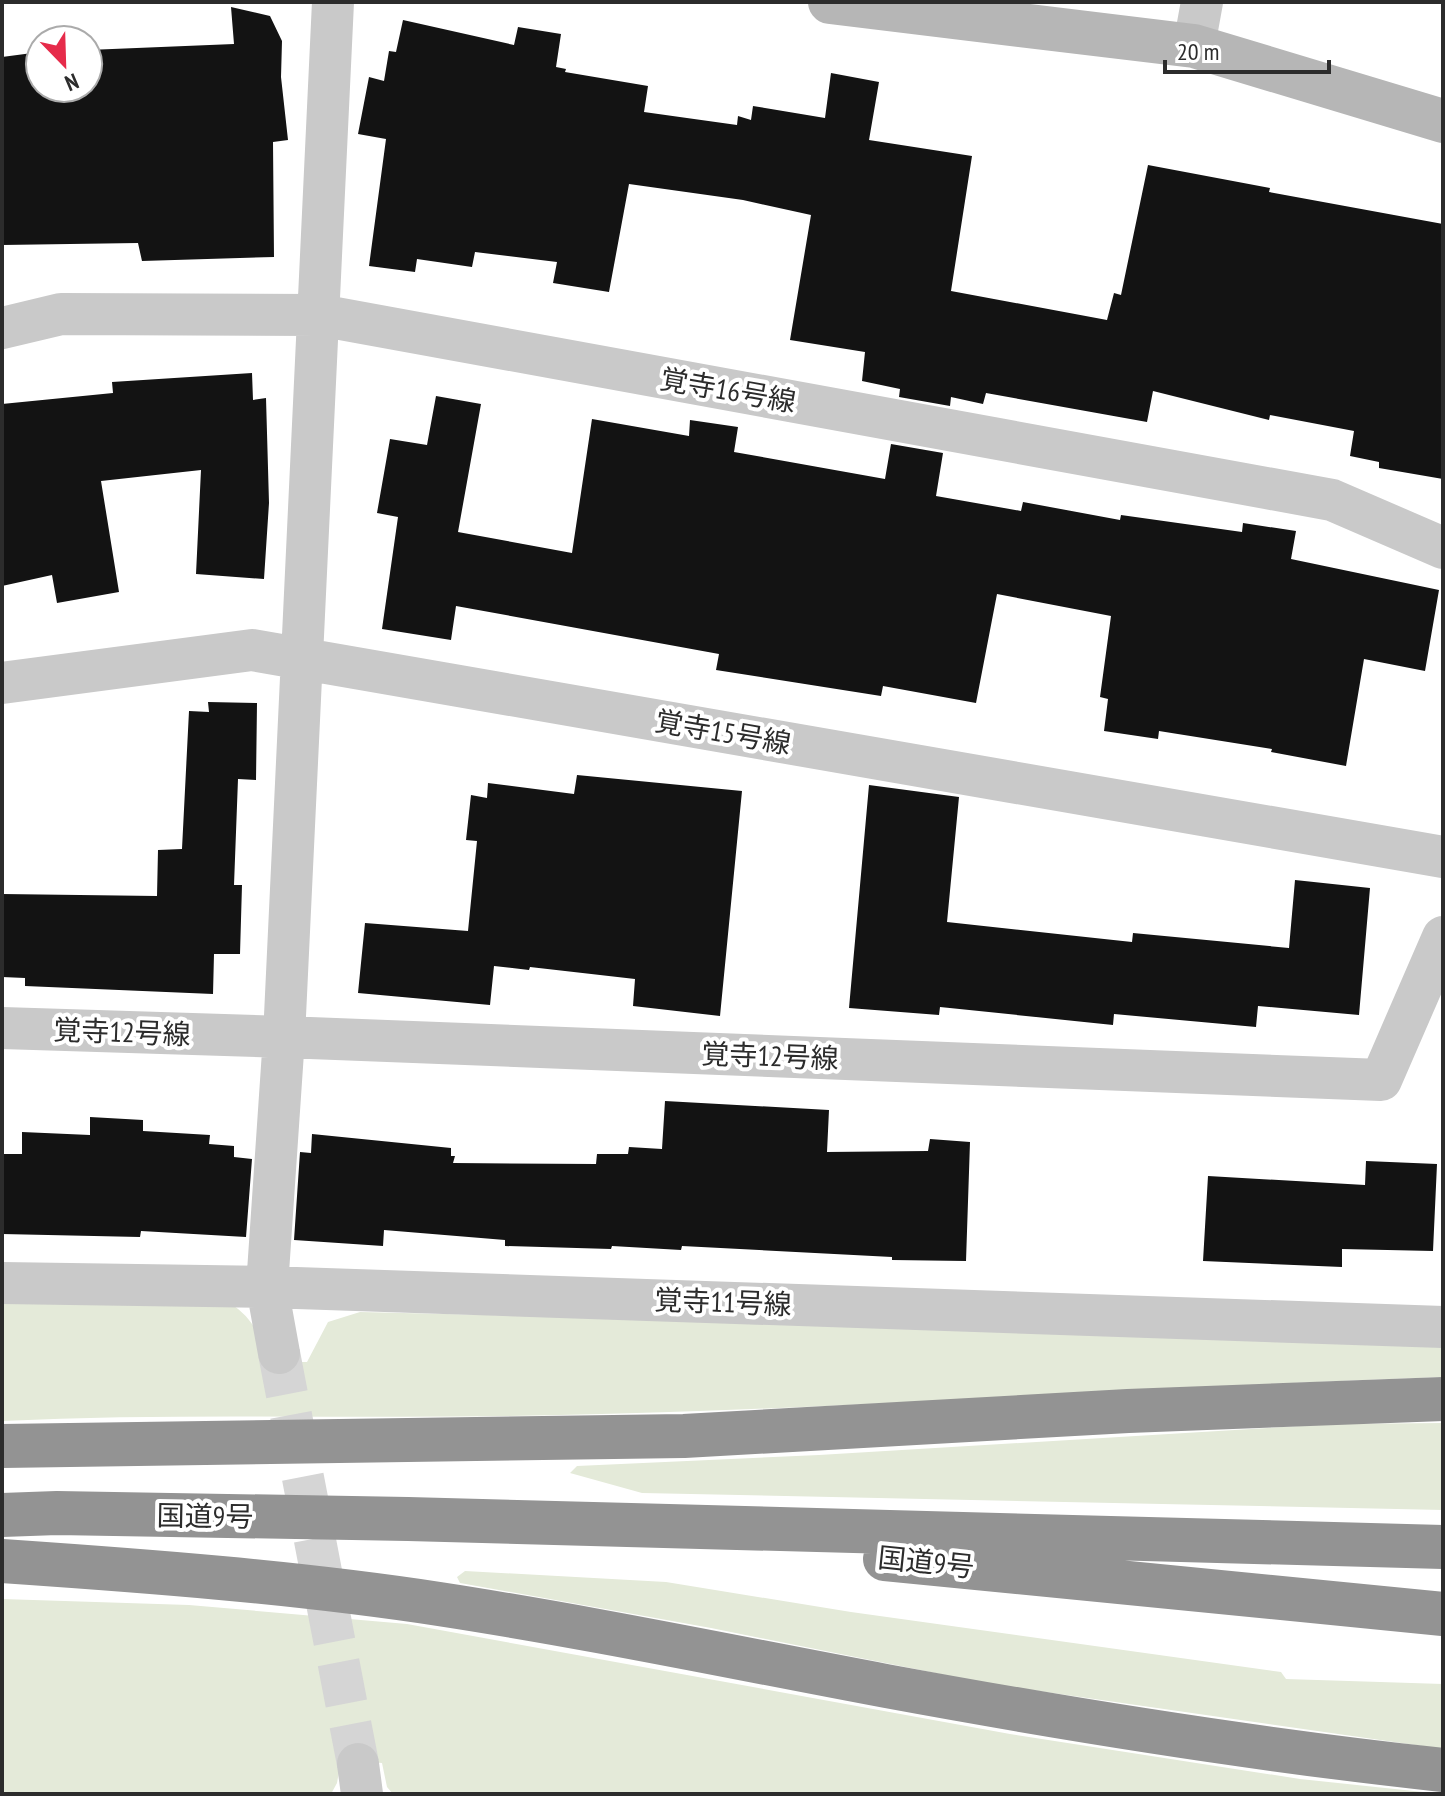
<svg xmlns="http://www.w3.org/2000/svg" width="1445" height="1796" viewBox="0 0 1445 1796" font-family="'PT Sans Narrow','Noto Sans JP',sans-serif">
<rect width="100%" height="100%" fill="#fff"/>
<path fill="#e4ead9" d="M2,1303l229,1c22,14 30,33 37,58h39l21,-40 32,-10 1083,26v39c-294,10 -589,32 -883,38 -186,5 -372,-3 -558,6z
M1443,1423v87l-801,-17 -72,-20 7,-7 242,-11 515,-31z
M465,1571l201,11 185,30 430,60 5,7 157,5v65l-453,-65 -279,-56 -251,-45 -3,-6z
M2,1599l187,6 218,19 603,110 290,45 142,15h-1049l-6,-7 -5,-24 -41,-3 -4,23 -6,11h-329z"/>
<path fill="#131313" d="M231,7l39,9 12,25 -1,36 7,63 -15,2 1,115 -132,4 -4,-18 -136,2v-188l38,-5v36h48v-38l146,-6z
M403,20l111,25 4,-18 43,7 -5,33 10,2 -1,3 83,14 -4,26 93,13 1,-9 13,4 2,-14 72,12 6,-45 48,9 -10,58 103,16 -21,135 156,29 7,-27 7,2 27,-130 122,23 -1,4 174,32v255l-64,-11v-6l-29,-6 4,-25 -84,-16 -1,5 -116,-29 -6,31 -161,-29 -3,11 -32,-7 -1,9 -51,-9 1,-8 -38,-8 3,-29 -75,-12 21,-125 -68,-15 -114,-16 -20,108 -56,-9 4,-21 -82,-10 -3,15 -55,-8 -2,13 -46,-6 17,-127 -28,-5 11,-57 15,4 5,-30 7,1z
M252,373l1,27 13,-2 3,105 -5,76 -68,-5 5,-104 -100,11 18,111 -62,11 -5,-28 -50,11v-182l111,-11 -1,-11z
M436,396l45,8 -23,128 114,21 20,-134 97,17 1,-16 48,7 -4,25 151,27 6,-35 52,9 -7,43 85,15 2,-9 97,18 1,-5 121,17 1,-9 53,8 -5,28 148,31 -14,81 -61,-12 -18,107 -75,-14 1,-3 -113,-18 -1,8 -54,-8 4,-32 -8,-2 11,-81 -114,-22 -21,109 -93,-17 -2,10 -165,-26 3,-16 -263,-48 -5,34 -69,-11 16,-112 -21,-4 13,-74 37,6z
M208,702l49,1 -1,77 -18,-1 -4,106h8l-2,69h-26l-1,40 -188,-8v-8l-23,-1v-83l155,2 1,-46 24,-1 7,-138 20,1z
M577,775l165,16 -22,225 -87,-10 2,-27 -105,-12 -1,3 -35,-4 -4,39 -132,-12 7,-70 103,8 9,-90 -11,-1 5,-45 16,3 1,-15 86,11z
M869,785l90,12 -12,125 185,20 1,-9 156,15 6,-68 75,8 -11,127 -101,-9 -2,21 -142,-13 -1,11 -173,-18 -1,8 -90,-7z
M665,1101l164,9 -2,42 101,-1 2,-12 40,3 -4,119 -74,-1v-3l-210,-11 -1,4 -69,-4 -1,3 -106,-3v-6l-121,-10 -1,16 -89,-6 6,-88 11,1 1,-19 139,14v8h4l-2,7 143,1 1,-10h31l1,-7 33,2z
M90,1117l53,3v11l67,4 -1,9 25,2v11l18,2 -6,78 -105,-6 -1,6 -138,-3v-80h20v-22l68,3z
M1366,1161l71,3 -4,87 -91,-2v18l-139,-6 5,-85 157,9z"/>
<g fill="none" stroke-linecap="round" stroke-linejoin="round">
<path stroke="#d5d5d5" stroke-width="42" stroke-dasharray="42 21" stroke-linecap="butt" d="M279,1353l79,411"/>
<path stroke="#c9c9c9" stroke-width="42" d="M1194,46l8,-44
M2,328l59,-14 258,1 1013,185 111,48
M2,683l250,-33 1191,207
M2,1028l282,9 1097,43 62,-143
M2,1283l265,4 1176,40
M279,1353l-12,-66 17,-250 49,-1035
M358,1764l4,30"/>
<path stroke="#b6b6b6" stroke-width="44" d="M830,2l364,44 249,75"/>
<path stroke="#939393" stroke-width="44" d="M2,1446l682,-10 444,-25 315,-12
M2,1515l55,-2 351,6 1035,28
M885,1559l558,55
M2,1561c146,10 292,21 437,43 150,23 298,54 447,82 184,34 370,64 557,84"/>
</g>
<g text-anchor="middle" stroke-width="8" stroke-linejoin="round" paint-order="stroke">
<g font-size="28" fill="#2c2c2c" stroke="#fff">
<text transform="translate(728 390) rotate(10)" y="10">覚寺16号線</text>
<text transform="translate(723 732) rotate(10)" y="10">覚寺15号線</text>
<text transform="translate(122 1032) rotate(2)" y="10">覚寺12号線</text>
<text transform="translate(770 1056) rotate(2)" y="10">覚寺12号線</text>
<text transform="translate(723 1302) rotate(2)" y="10">覚寺11号線</text>
<text transform="translate(205 1516) rotate(1)" y="10">国道9号</text>
<text transform="translate(926 1562) rotate(6)" y="10">国道9号</text>
</g>
</g>
<rect width="1445" height="1796" fill="none" stroke="#2c2c2c" stroke-width="8"/>
<g transform="translate(64 64) rotate(157)"><circle r="38" fill="#ffffff" stroke="#ababab" stroke-width="2"/>
<path d="M0-6L14 30L0 20L-14 30Z" fill="#e62b4a"/>
<text y="-12" font-size="22" font-weight="bold" text-anchor="middle" fill="#2c2c2c">N</text>
</g>
<path d="M1165 60v12h164v-12" fill="none" stroke="#2c2c2c" stroke-width="4"/>
<text x="1177" y="60" font-size="24" fill="#2c2c2c" stroke="#ffffff" stroke-width="6" paint-order="stroke">20 m</text>
</svg>
